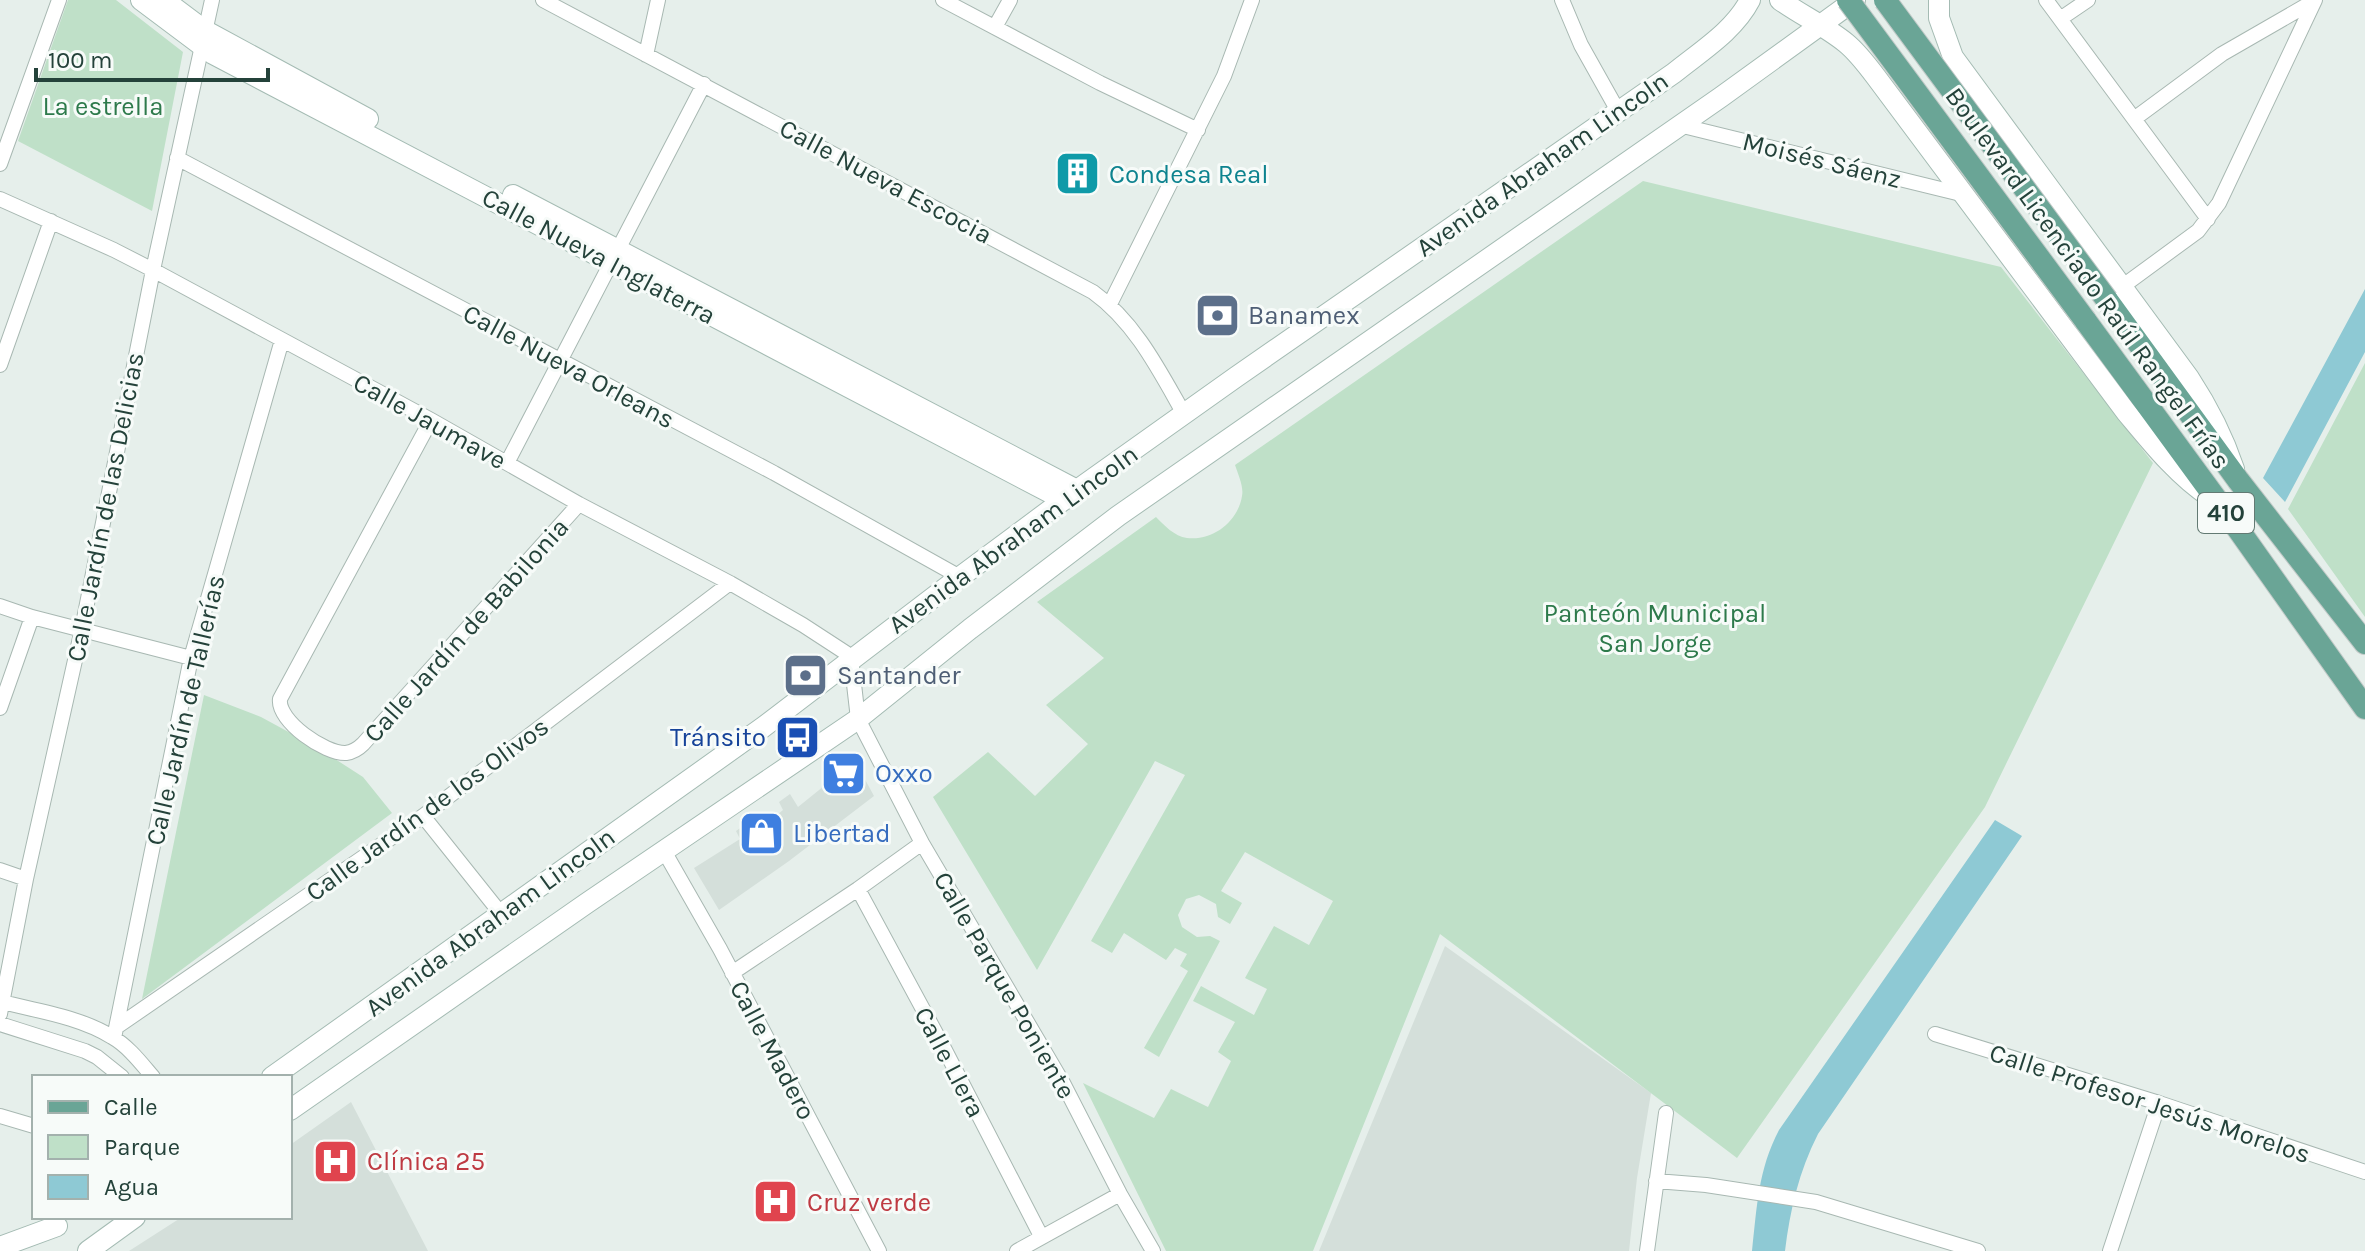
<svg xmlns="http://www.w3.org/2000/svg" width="2365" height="1251" viewBox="0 0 2365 1251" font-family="Karla,sans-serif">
<rect width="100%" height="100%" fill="#e6efeb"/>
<path fill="#d4dfda" d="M855,761l19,35 -85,65 -70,49 -25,-42 46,-29 -4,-8 21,-15 8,9 18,-15 -4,-8 11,-8 8,13z
M1445,946l206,147 -14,85 -8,73h-310z
M351,1102l77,149h-299l53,-34h108v-72z"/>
<path fill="#bfe0c8" d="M68,0h48l67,52 -31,159 -134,-70z
M1643,181l358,86 152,196 -168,344 -248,351 -297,-224 -127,317h-147l-83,-168 71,35 17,-29 37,18 23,-46 -13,-9 17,-30 -42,-21 8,-15 53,29 13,-26 -22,-11 29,-52 35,19 24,-44 -88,-49 -24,39 21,12 -12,21 -12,-7 -2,-13 -17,-9 -13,4 -8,16 4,12 15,10 13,-1 10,5 -61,116 -15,-9 44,-77 -8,-5 7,-12 -12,-6 -9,12 -42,-27 -12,20 -21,-12 94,-166 -30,-14 -118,209 -104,-173 55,-45 47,44 53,-52 -42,-39 58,-47 -67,-56 119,-85c9,9 18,19 31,21 27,3 51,-17 55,-42 2,-9 -4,-22 -7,-31z
M2365,363v254l-77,-108z
M204,695l57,22 57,31 45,29 29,36 -250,186z"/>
<path fill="#8ec9d4" d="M2365,289v63l-80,150 -22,-24z
M1995,820l27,16 -204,298c-19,37 -28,76 -33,117h-33c5,-44 6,-81 27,-121z"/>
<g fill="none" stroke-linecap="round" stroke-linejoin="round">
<defs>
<path id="street" d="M543,0l550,292c42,30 66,78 91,122
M943,0l157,83 98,47
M1562,0l19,45 37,66
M2046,0l162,219
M2060,19l28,-19
M995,27l15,-27
M646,55l12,-55
M2134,119l88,-65 92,-53
M1679,125l286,70
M177,158l597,315 186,104
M0,164l59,-164
M0,199l114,51 39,20 278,150 148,84 151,79 73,42 43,28 5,5 7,61 64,124 141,240 57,111 33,57
M2123,286l75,-55 21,-28 96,-203
M1110,304l114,-228 28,-76
M0,365l51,-144
M431,420l-151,279c-3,22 45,55 66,54 7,-1 12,-4 17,-9l216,-240
M507,463l197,-379
M0,606l32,11 159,41
M0,708l32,-91
M423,816l79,99
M664,851l56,98 159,302
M0,870l26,9
M858,889l87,161 96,186
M732,973l126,-84 64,-46
M2,1002c36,9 78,15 110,35 16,9 29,26 41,40
M0,1014l26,-135 56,-250 71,-359 59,-270
M0,1024l85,27 12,6 25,20
M118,1026l305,-210 307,-233
M1935,1034l224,69 206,69
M114,1038l77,-380 91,-318
M0,1116l34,10
M1656,1181l50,4 110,17 162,49
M1017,1251l103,-57
M1647,1251l19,-138
M2110,1251l49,-148"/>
<path id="secondary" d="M141,0l72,54 851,446
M164,0l40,30 164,89
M1780,0c21,15 45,26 66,43 11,9 21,22 30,34l250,335c25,30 51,63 84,85
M1939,0v18l14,39 236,321c19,29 34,58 45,91
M513,195l564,295
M272,1077l490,-349 198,-151 117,-87 159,-113 438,-304c27,-22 60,-42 76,-73
M290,1110l297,-207 271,-184 112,-90 148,-113 603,-419 134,-97
M0,1247l57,-21
M88,1251l47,-34"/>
<path id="primary" d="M2107,300l131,180 127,163
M2085,320l153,209 127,179"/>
</defs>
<use href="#street" stroke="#a8b8b2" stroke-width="16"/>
<use href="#secondary" stroke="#a4bbb3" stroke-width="22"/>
<use href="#primary" stroke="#c2cac8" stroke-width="24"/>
<use href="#street" stroke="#fff" stroke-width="14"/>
<use href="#secondary" stroke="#fff" stroke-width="20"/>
<use href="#primary" stroke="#6aa596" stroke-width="22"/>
<defs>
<path id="primary-bridge" d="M1848,0l237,320
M1885,0l222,300"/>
</defs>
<use href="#primary-bridge" stroke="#c2cac8" stroke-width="24" stroke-linecap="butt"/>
<use href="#primary-bridge" stroke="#6aa596" stroke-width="22"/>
</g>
<defs>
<symbol id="building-square" viewBox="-11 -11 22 22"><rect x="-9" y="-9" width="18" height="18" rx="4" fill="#0f9aa8" stroke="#f7fbf9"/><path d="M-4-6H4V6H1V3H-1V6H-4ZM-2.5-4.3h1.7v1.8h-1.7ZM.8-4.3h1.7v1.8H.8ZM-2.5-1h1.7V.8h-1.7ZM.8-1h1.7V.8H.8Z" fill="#fff"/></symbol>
<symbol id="bank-square" viewBox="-11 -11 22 22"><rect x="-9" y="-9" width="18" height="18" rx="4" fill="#5c6f8a" stroke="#f7fbf9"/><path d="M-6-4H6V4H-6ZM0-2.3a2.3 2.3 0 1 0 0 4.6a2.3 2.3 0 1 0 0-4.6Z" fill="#fff"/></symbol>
<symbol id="bus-square" viewBox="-11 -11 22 22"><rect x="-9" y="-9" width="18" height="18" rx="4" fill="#1a4fb4" stroke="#f7fbf9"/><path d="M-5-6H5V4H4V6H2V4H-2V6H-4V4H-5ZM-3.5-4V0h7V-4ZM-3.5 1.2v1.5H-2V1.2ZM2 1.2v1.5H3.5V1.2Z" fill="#fff"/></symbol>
<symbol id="supermarket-square" viewBox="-11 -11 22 22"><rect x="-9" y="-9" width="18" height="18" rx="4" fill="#3f7fe0" stroke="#f7fbf9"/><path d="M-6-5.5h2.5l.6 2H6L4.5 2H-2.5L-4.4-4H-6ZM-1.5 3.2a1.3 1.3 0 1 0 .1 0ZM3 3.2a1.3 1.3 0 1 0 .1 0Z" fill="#fff"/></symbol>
<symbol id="shop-square" viewBox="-11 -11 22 22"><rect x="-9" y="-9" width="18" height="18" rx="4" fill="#3f7fe0" stroke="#f7fbf9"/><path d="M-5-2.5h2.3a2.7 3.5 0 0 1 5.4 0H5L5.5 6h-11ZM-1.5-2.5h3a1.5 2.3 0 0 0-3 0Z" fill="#fff"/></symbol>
<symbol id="hospital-square" viewBox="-11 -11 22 22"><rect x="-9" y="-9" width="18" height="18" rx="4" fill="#e0444e" stroke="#f7fbf9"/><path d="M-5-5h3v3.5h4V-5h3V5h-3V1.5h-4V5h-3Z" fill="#fff"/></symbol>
</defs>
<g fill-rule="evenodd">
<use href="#building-square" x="1052" y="148" width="51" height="51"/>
<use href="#bank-square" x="1192" y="290" width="51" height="51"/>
<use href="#bank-square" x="780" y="650" width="51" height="51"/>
<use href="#bus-square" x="772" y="712" width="51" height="51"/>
<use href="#supermarket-square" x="818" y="748" width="51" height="51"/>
<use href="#shop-square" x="736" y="808" width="51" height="51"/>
<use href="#hospital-square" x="310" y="1136" width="51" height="51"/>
<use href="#hospital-square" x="750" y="1176" width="51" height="51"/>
</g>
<g text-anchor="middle" stroke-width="6" stroke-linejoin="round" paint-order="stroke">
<rect fill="#f7fbf9" stroke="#637a73" stroke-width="2" x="2198" y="493" width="56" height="40" rx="6"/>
<g font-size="24" font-weight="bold" fill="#24423a">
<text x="2226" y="521">410</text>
</g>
<g font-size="26" fill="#2d7a4b" stroke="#f7fbf9">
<text x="103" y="115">La estrella</text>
<text x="1655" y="622">Panteón Municipal<tspan x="1655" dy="30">San Jorge</tspan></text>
</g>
<g font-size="26" fill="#24423a" stroke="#f7fbf9">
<text transform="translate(1822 160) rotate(14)" y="9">Moisés Sáenz</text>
<text transform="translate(1542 164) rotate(-35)" y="9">Avenida Abraham Lincoln</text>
<text transform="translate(886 181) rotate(28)" y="9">Calle Nueva Escocia</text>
<text transform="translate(599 256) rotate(28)" y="9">Calle Nueva Inglaterra</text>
<text transform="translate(2088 278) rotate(54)" y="9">Boulevard Licenciado Raúl Rangel Frías</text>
<text transform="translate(569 366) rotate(28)" y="9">Calle Nueva Orleans</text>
<text transform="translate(430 421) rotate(29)" y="9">Calle Jaumave</text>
<text transform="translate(105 507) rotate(-79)" y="9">Calle Jardín de las Delicias</text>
<text transform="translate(1013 539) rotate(-36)" y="9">Avenida Abraham Lincoln</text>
<text transform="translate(466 630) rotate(-48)" y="9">Calle Jardín de Babilonia</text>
<text transform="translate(185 710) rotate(-77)" y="9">Calle Jardín de Tallerías</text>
<text transform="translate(427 809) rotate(-36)" y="9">Calle Jardín de los Olivos</text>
<text transform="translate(490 922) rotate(-36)" y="9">Avenida Abraham Lincoln</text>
<text transform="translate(1005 985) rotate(60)" y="9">Calle Parque Poniente</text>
<text transform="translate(773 1050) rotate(62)" y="9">Calle Madero</text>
<text transform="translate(950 1062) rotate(62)" y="9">Calle Llera</text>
<text transform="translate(2150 1103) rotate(18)" y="9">Calle Profesor Jesús Morelos</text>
</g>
<g font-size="26" fill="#0d838f" stroke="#f7fbf9" text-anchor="start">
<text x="1109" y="183">Condesa Real</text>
</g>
<g font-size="26" fill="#4e5e75" stroke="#f7fbf9" text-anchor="start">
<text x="1248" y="324">Banamex</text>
<text x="837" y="684">Santander</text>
</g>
<g font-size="26" fill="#164399" stroke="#f7fbf9" text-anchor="end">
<text x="766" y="746">Tránsito</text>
</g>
<g font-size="26" fill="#366cbe" stroke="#f7fbf9" text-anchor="start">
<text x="875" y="782">Oxxo</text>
<text x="793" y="842">Libertad</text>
</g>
<g font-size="26" fill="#be3a42" stroke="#f7fbf9" text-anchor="start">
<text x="367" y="1170">Clínica 25</text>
<text x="807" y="1211">Cruz verde</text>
</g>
</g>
<rect x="32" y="1075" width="260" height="144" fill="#f7fbf9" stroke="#a3b1ad" stroke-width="2"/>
<rect x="48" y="1101" width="40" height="12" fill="#6aa596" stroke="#a3b1ad" stroke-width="2"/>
<text x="104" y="1115" font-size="24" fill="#24423a">Calle</text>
<rect x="48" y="1135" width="40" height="24" fill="#bfe0c8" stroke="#a3b1ad" stroke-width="2"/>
<text x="104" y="1155" font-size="24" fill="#24423a">Parque</text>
<rect x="48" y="1175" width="40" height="24" fill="#8ec9d4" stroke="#a3b1ad" stroke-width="2"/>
<text x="104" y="1195" font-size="24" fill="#24423a">Agua</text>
<path d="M36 68v12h232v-12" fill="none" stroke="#24423a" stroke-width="4"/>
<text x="48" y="68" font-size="24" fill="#24423a" stroke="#f7fbf9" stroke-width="6" paint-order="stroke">100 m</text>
</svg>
